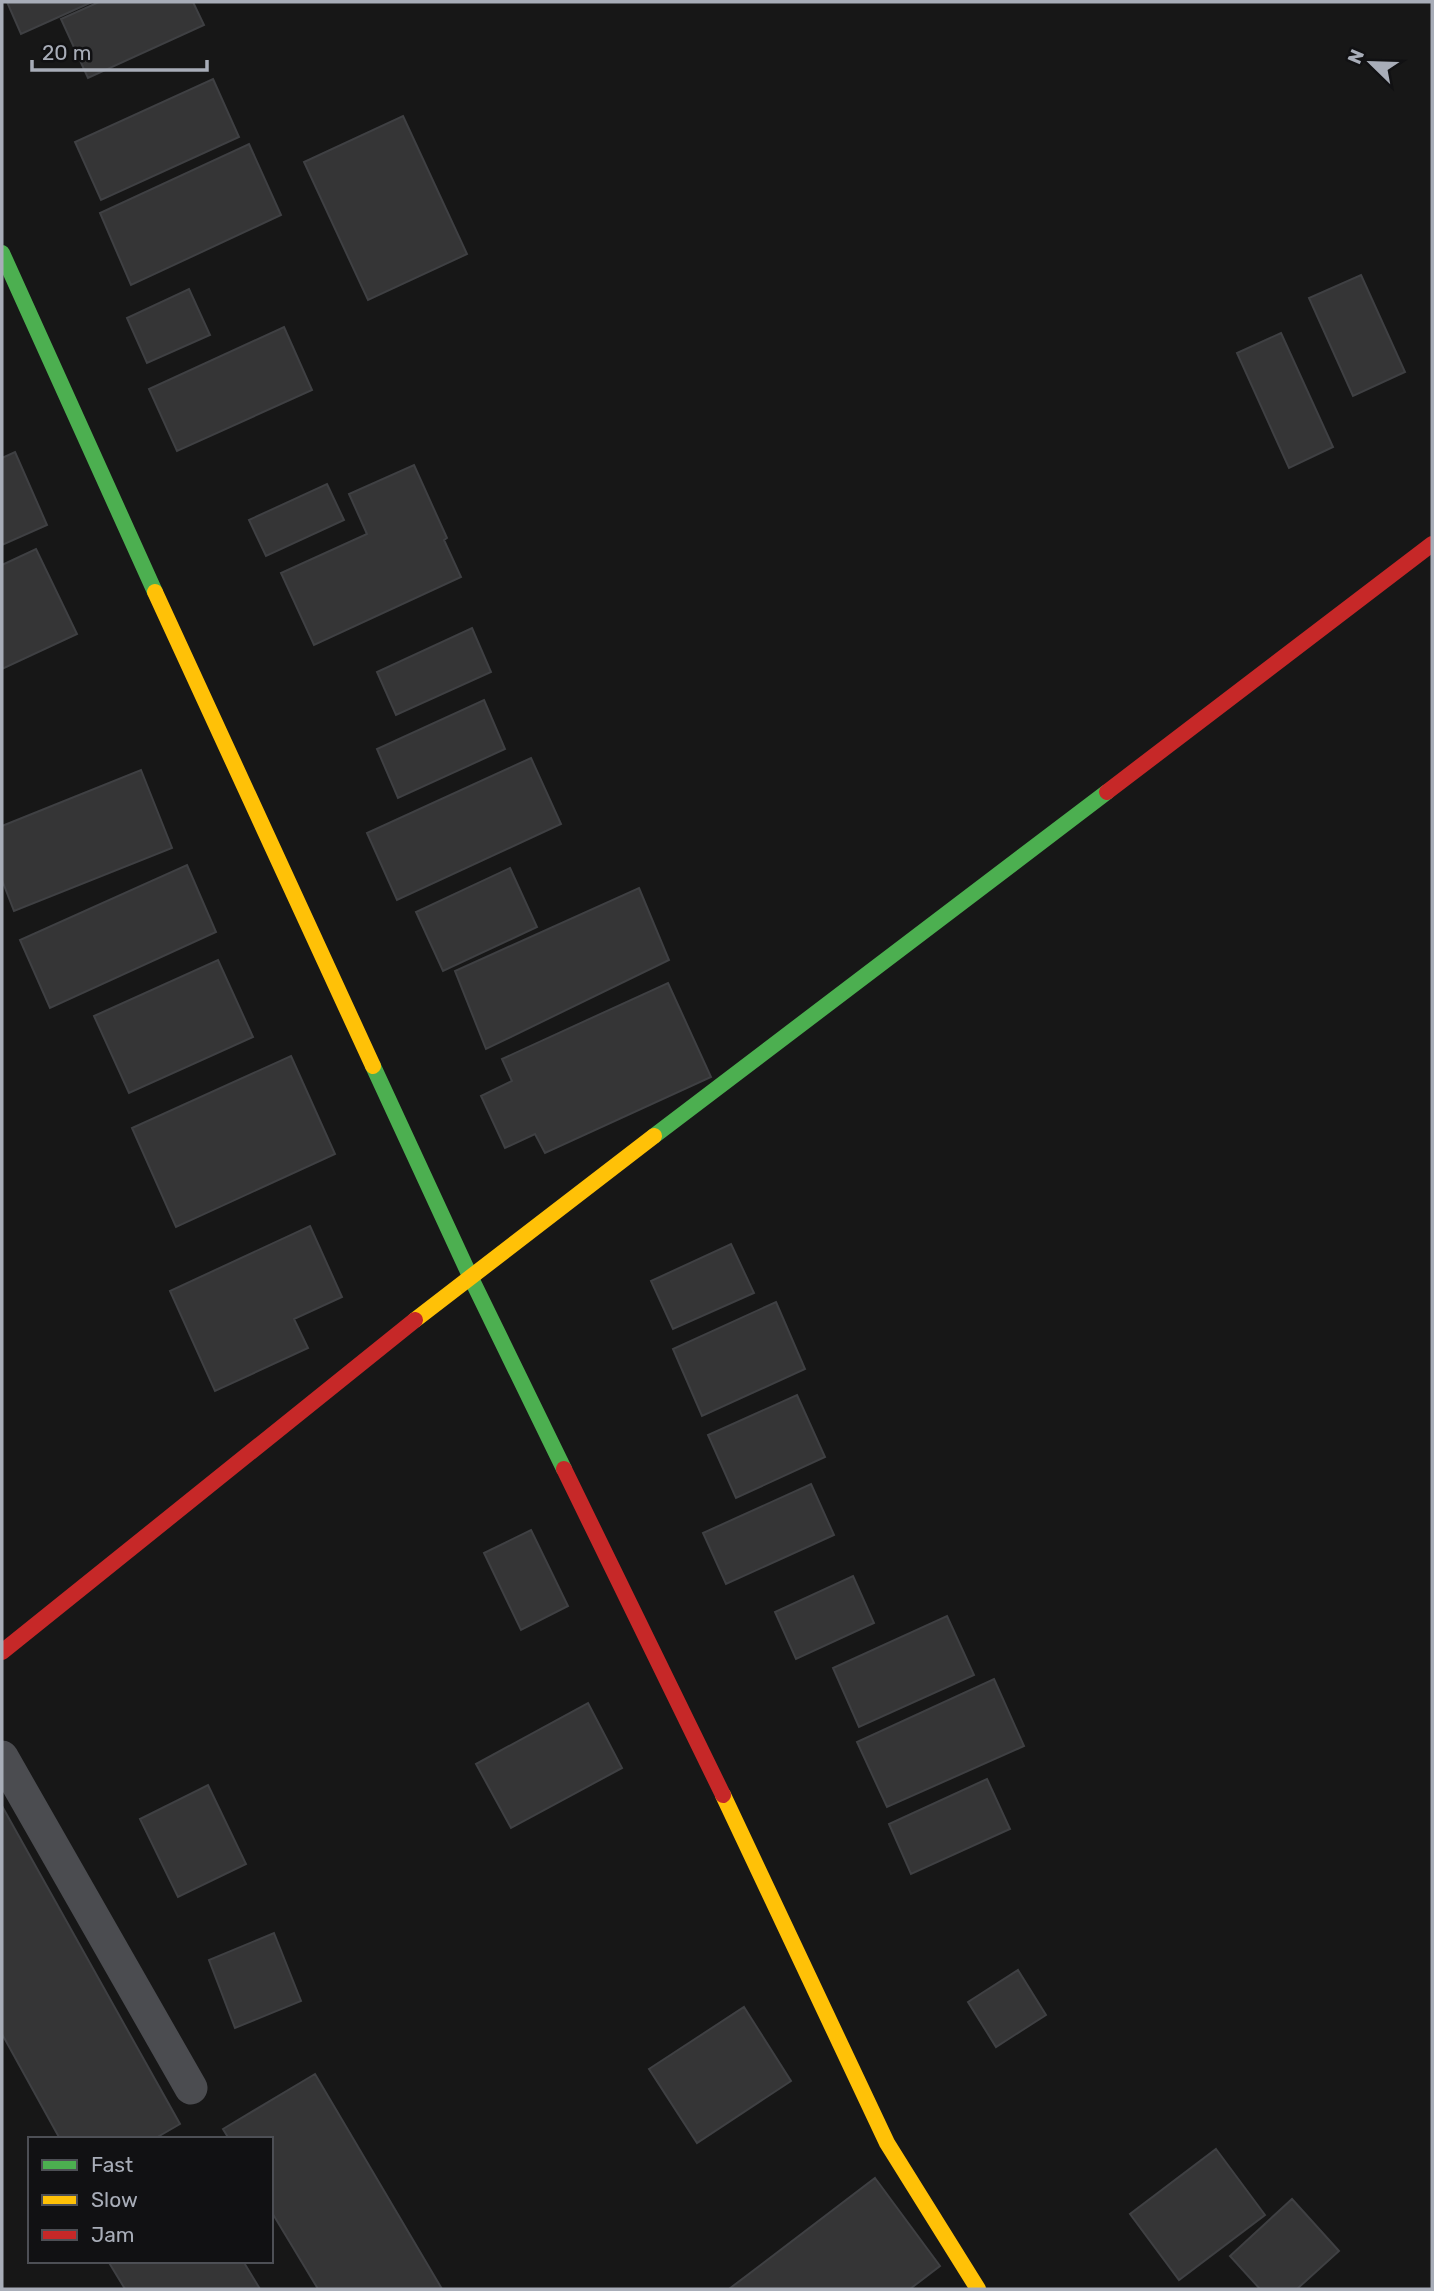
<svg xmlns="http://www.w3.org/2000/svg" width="1434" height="2291" viewBox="0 0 1434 2291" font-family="Rubik,sans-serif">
<rect width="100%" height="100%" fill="#171717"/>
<path fill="#353536" stroke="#3f4043" stroke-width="2" d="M7,2h85l-71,32z
M99,2h94l11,23 -116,53 -27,-59z
M213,79l26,58 -138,63 -26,-58z
M403,116l64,138 -99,46 -64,-138z
M249,144l32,71 -150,70 -31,-72z
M1361,275l44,97 -52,24 -44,-98z
M189,289l21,46 -63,28 -20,-45z
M284,327l28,63 -135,61 -28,-62z
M1281,333l52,114 -44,21 -52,-115z
M15,452l32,73 -45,20v-87z
M414,465l33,73 -3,2 17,37 -147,68 -33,-72 86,-39 -18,-40z
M327,484l17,36 -78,36 -17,-36z
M36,549l41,85 -75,35v-104z
M472,628l19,44 -95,43 -19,-43z
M484,700l21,49 -107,49 -21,-49z
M531,758l30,66 -164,76 -30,-67z
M141,770l31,78 -158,63 -12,-31v-54z
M187,865l29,67 -166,76 -30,-68z
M510,868l27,59 -94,44 -27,-59z
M639,888l30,72 -183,89 -31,-78z
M218,960l35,77 -124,56 -35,-77z
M668,983l43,94 -166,76 -10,-19 -30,14 -24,-52 31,-15 -10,-22z
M291,1056l44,98 -159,73 -44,-99z
M310,1226l32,71 -48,22 14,29 -93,43 -45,-100z
M731,1244l23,49 -81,36 -22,-48z
M776,1302l29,67 -103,47 -29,-67z
M797,1395l28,62 -89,41 -28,-63z
M811,1484l23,51 -108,49 -23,-51z
M531,1530l37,76 -47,24 -37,-77z
M853,1576l21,47 -78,36 -21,-47z
M947,1616l27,59 -115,52 -26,-59z
M994,1679l30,67 -137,61 -30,-65z
M588,1703l34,65 -111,60 -35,-64z
M987,1779l23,50 -99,45 -22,-50z
M208,1785l38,79 -68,33 -38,-78z
M2,1806l178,318 -26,15h-94l-58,-105z
M274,1933l27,68 -66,27 -26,-68z
M1018,1970l28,45 -50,32 -28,-45z
M744,2007l47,74 -94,62 -48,-74z
M315,2074l127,215h-124l-47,-78v-72h-42l-6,-10z
M1216,2149l49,66 -86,65 -49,-66z
M875,2178l65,88 -30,23h-181z
M1292,2199l47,52 -42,38h-37l-30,-33z
M108,2261h135l17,28h-135z"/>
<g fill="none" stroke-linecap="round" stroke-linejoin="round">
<path stroke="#4b4c50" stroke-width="33" d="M2,1757l189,331"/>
<path stroke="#4caf50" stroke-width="16" d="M2,253l153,339
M373,1066l97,210 94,193
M654,1136l453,-344"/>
<path stroke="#ffc107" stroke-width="16" d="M155,592l218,474
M415,1320l239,-184
M723,1795l164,348 91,146"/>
<path stroke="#c62828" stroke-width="16" d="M1107,792l325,-248
M564,1469l159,326
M2,1652l413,-332"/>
</g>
<rect width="1434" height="2291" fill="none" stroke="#a8adb8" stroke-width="7"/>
<rect x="28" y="2137" width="245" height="126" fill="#111113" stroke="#4d4f55" stroke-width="2"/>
<rect x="42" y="2160" width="35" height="10" fill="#4caf50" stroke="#4d4f55" stroke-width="2"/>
<text x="91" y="2172" font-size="21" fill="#a8adb8">Fast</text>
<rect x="42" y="2195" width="35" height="10" fill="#ffc107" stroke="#4d4f55" stroke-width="2"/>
<text x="91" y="2207" font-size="21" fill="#a8adb8">Slow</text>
<rect x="42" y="2230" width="35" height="10" fill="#c62828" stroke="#4d4f55" stroke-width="2"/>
<text x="91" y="2242" font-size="21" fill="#a8adb8">Jam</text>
<g transform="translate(1371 63) rotate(293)" stroke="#111113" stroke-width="5" paint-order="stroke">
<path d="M0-5L12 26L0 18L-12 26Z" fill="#a8adb8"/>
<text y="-10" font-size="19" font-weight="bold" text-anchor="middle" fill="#a8adb8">N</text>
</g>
<path d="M32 60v10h175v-10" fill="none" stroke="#a8adb8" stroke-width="3.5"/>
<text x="42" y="60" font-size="21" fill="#a8adb8" stroke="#111113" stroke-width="5" paint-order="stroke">20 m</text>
</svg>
